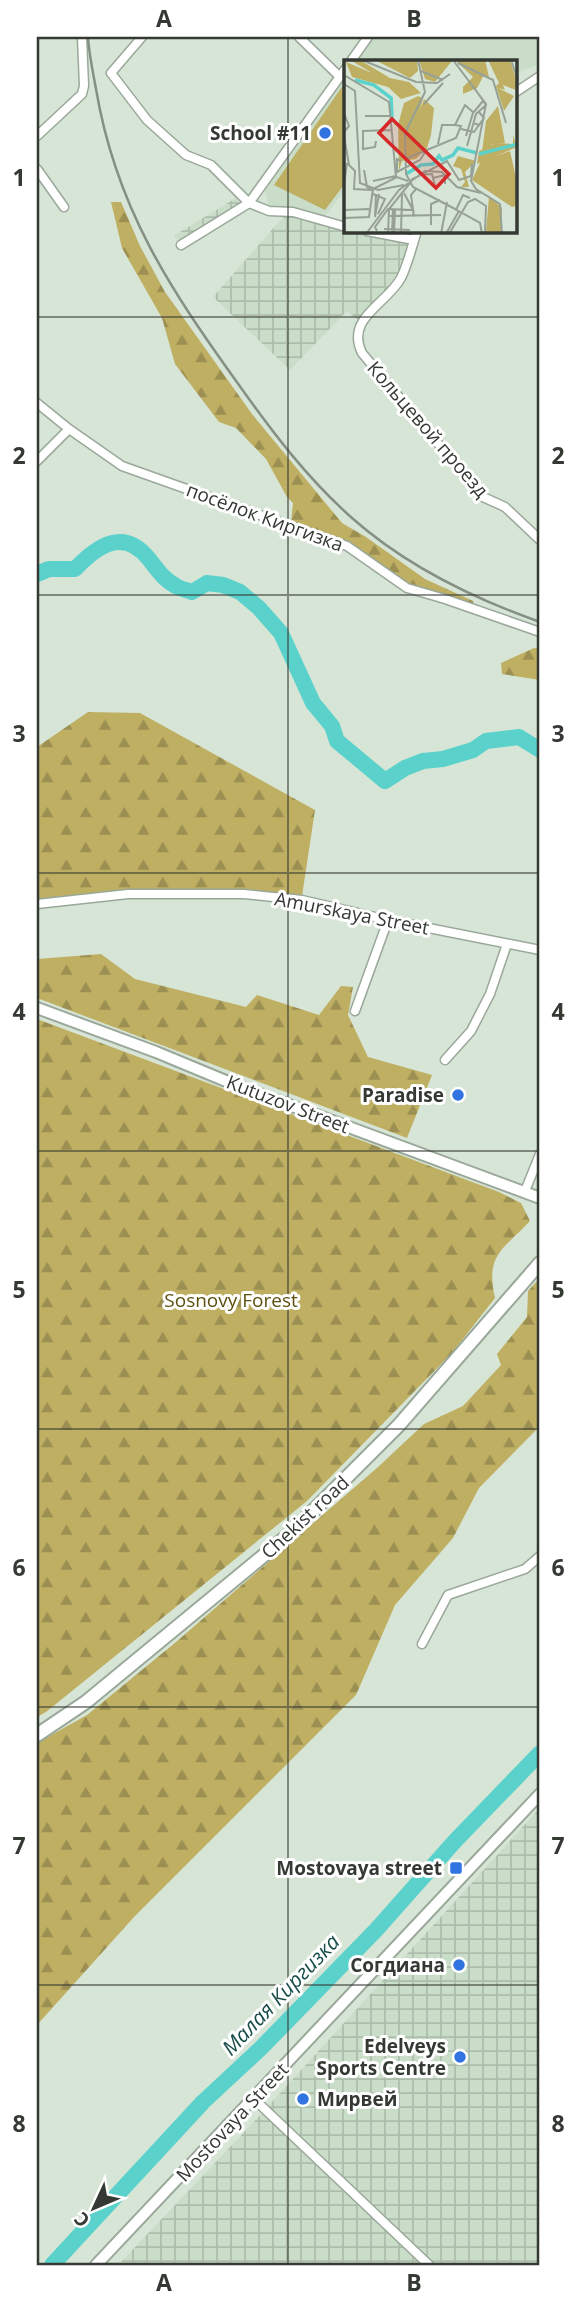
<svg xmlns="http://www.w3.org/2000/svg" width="577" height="2302" viewBox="0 0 577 2302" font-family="'Open Sans',sans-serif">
<defs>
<pattern id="industrial-grid" width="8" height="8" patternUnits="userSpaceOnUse" patternTransform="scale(1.75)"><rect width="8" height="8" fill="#c9ddc8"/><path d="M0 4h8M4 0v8" fill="none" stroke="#adbeac"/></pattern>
<pattern id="forest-firs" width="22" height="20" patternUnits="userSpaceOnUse" patternTransform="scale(1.75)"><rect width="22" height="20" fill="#bfaf63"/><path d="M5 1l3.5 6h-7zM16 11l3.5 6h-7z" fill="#9c8f52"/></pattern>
</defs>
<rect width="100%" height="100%" fill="#d7e5d6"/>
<path fill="#c9ddc8" d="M372,37h168v27l-24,9v-12h-161z
M346,73v116l-23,30 -54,-11 -5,-21z"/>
<path fill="url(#industrial-grid)" d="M236,198l8,12 -61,38 -8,-13z
M285,215l61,16 64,12 -11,33 -11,16 -29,29 -12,-10 -57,59 -77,-73z
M540,1808v457h-422l133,-140z"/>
<path fill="#bfaf63" d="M346,81v101l-21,28 -51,-25z"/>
<path fill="url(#forest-firs)" d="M111,202h10l19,44 25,46 87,122 90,109 24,14 59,42 48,22 1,6 -67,-23 -29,-19 -87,-42 2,-20 -6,-6 -21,-38 -30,-31 -17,-6 -44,-58 -13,-46 -40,-70z
M534,648l6,1v31l-38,-6 -1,-11z
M88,712l52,1 175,97 -13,86 -57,-6 -208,10v-153z
M101,954l34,25 111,28 11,-12 62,20 22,-29 12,1 -5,28 20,42 64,18 -25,63 -370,-140v-39z
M37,1019l462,173 22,11 9,18c-27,29 -45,33 -35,77l-43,55 -145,148 -261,211 -9,5z
M540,1278v148l-61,62 -26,50 -58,67 -39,90 -222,222 -97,108v-282l50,-28 89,-73 202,-175 46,-43 39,-18 38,-41 -4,-11 30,-37 1,-26z"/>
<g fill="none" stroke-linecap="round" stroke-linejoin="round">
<path stroke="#5ad2cb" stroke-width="16" d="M37,574l12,-5h26c22,-23 48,-42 74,-10 8,10 15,21 27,27 5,3 11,4 16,6l15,-9 16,2 17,7 19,16 22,25 32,70 19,23 5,15 48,40 20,-13 18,-7 20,-2 30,-9 13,-9 33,-4 21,13
M52,2265l151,-163 58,-54 115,-118 79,-89 85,-88"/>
<defs>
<path id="street" d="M142,37l-31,36 36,47 39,35 25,10 38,38 20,8 24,1 53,15
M299,37l41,40
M351,61l17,-24
M516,92l24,-16
M37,136l45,-42 2,-8 -2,-49
M37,169l27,38
M367,231l47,9
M417,231c-5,15 -9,33 -16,47 -14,26 -56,40 -39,75l121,144 22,10 35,33
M181,245l68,-42 97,-135
M37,403l32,26 53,37 225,80 60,42 38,11 95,33
M37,461l32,-32
M37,904l91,-10h116l58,6 86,20 152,30
M355,1011l33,-91
M445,1060l26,-29 19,-37 17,-50
M525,1191l15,-37
M422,1644l26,-49 77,-26 15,-13
M254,2099l175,166"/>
<path id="secondary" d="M37,1008l119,44 82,34 302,112
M96,2265l444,-471"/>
<path id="primary" d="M37,1735l49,-33 205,-169 108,-108 141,-162"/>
</defs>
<use href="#street" stroke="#9aa89a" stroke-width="11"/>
<use href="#secondary" stroke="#9aa89a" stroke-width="14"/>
<use href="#primary" stroke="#9aa89a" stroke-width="16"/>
<use href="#street" stroke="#fff" stroke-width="8"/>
<use href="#secondary" stroke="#fff" stroke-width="10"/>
<use href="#primary" stroke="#fff" stroke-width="12"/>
<path stroke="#858f84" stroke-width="2.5" d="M88,37c1,17 5,35 8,52 20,119 74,200 143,296 34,48 69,94 113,133 54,48 120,80 188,104"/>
</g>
<path fill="none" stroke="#343933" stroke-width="2" stroke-opacity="0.55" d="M288,37v2228M37,317h503M37,595h503M37,873h503M37,1151h503M37,1429h503M37,1707h503M37,1985h503"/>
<g fill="#3174e1" stroke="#fff" stroke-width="2.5">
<circle cx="325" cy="133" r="7"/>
<circle cx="458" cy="1095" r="7"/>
<rect x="449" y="1861" width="14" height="14" rx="3.5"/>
<circle cx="459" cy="1965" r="7"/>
<circle cx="460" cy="2057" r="7"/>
<circle cx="303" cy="2099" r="7"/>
</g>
<g text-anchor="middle" stroke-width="6" stroke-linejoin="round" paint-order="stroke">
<g font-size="19" font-weight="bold" fill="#343933" stroke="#fff" text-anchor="end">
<text x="311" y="140">School #11</text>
<text x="444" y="1102">Paradise</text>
<text x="442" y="1875">Mostovaya street</text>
<text x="445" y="1972">Согдиана</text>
<text x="446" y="2053">Edelveys<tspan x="446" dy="22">Sports Centre</tspan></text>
<text x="317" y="2106" text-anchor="start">Мирвей</text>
</g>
<g font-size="19" fill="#343933" stroke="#fff">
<text transform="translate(428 429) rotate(49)" y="7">Кольцевой проезд</text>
<text transform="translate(265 517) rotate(20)" y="7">посёлок Киргизка</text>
<text transform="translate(352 913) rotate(11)" y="7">Amurskaya Street</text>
<text transform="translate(288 1104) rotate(21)" y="7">Kutuzov Street</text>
<text transform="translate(305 1517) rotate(-43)" y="7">Chekist road</text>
<text transform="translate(232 2122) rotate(-47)" y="7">Mostovaya Street</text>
</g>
<g font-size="19" fill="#5d510f" stroke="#fff">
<text x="231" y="1307">Sosnovy Forest</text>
</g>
<g font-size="21" font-style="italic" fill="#174c49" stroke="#fff">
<text transform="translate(281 1995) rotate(-46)" y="7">Малая Киргизка</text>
</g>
</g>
<g transform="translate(344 60)">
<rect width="173" height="173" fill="#d7e5d6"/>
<path d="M169,75l4,12 -40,17 2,-13 17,-8 17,1z" fill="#bfaf63"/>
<path d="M6,0h10l30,18 19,4 12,11 -20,6 -13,-12 -36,-10 -6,-15 26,11zM31,0h42l1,11 -8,7zM75,0h33v1l-17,21 -10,-3zM141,0l4,17 -5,-2 -7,13 -14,6v-7l10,-10 -17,-16zM144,0h22l7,22 -1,8 -13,-5 2,5 -7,-2 16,8 -10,15 -8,-25 3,-3zM74,36l5,2 -3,12 4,-11 10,9 -3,27 -4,13 -11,11 -14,2 -3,10 -1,-46 6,-22zM154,46l7,37 -12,1 -11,8 4,-31zM166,91l7,31v24l-5,1 -40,-27 9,-19zM114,96l18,5 -11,11 4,15h-8l4,-5 -4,-13 -8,-3zM145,136l13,12 -1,25h-15z" fill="#bfaf63"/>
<path fill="none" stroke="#5ad2cb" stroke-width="3.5" d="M11,20l19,5 17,13 1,20M135,94l39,-10M62,114l15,-9 12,-1 6,-8 3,4 11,-5 5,-7 19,5"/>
<path fill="none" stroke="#96a095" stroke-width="2" d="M18,0l54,22 21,1 13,-9M74,0l7,32 -20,41 1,41 7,13 44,23M109,0l33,44 -15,77 5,8 24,15 2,30M167,0l7,20M114,3l35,17 13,43M77,11l22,9M0,15l45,27 7,75M0,24l11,7 5,92 18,7 26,-5M80,44l19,-21M0,53l5,13 -5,6M21,56h26M129,63l6,2 5,-7 -5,-6M111,65l10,-20 9,8M117,69l13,3 5,-7M0,76l5,29 6,6 -1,18 18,1M122,76l7,-23 10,-12M32,81l-1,6 -12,2v-18l28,-1M94,84l4,-19h13M123,86l9,-32 10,-9 -13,-19M61,99l51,-21 5,-12 -6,-1M57,101l-4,-2v13l23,-12 7,-11M20,110l3,17 4,2M75,115l13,-1 3,12M89,118l12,-3v9M67,120l36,-19 12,19 12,-4 1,-12M29,121l23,-5M0,124l3,-21M29,134l12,5 -7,15M111,149l25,14 2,11M0,150l25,-1M112,150l7,-15 7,3M31,156l1,-22M45,156l52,-1M31,157l4,-23M70,157l-3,-22 5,-6M0,158l25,-1 4,-28 24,-12 11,4M87,165v-21l9,-4M40,169l26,1M33,171l-2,-4 13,-18 25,1 -9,-17M103,172l12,-21M22,174l33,-44 26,-19 17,1 15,15 24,6M44,174l1,-25 21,-26M48,174l1,-25M50,174l1,-25M57,174l1,-40M97,174l6,-32M105,174l19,-32 7,-3 11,7 -1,28"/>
<path fill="#d62828" fill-opacity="0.15" stroke="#d62828" stroke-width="3.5" d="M48,59l57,55 -13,14 -57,-55z"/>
<rect width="173" height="173" fill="none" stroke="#343933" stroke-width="3.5"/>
</g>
<rect width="577" height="2302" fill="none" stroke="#ffffff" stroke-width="77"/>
<g transform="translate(94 2208) rotate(226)" stroke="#ffffff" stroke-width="5" paint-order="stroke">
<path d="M0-5L12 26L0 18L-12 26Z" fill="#343933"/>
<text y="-10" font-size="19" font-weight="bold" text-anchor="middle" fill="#343933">С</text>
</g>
<rect x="38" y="38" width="500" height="2226" fill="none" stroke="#343933" stroke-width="2.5"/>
<g font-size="23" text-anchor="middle" font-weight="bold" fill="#343933">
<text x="164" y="27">A</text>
<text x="414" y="27">B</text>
<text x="19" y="186">1</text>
<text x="558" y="186">1</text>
<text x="19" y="464">2</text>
<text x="558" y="464">2</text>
<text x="19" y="742">3</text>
<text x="558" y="742">3</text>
<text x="19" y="1020">4</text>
<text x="558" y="1020">4</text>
<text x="19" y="1298">5</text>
<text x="558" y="1298">5</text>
<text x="19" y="1576">6</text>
<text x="558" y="1576">6</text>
<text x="19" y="1854">7</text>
<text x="558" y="1854">7</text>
<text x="19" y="2132">8</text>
<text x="558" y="2132">8</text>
<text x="164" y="2291">A</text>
<text x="414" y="2291">B</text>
</g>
</svg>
